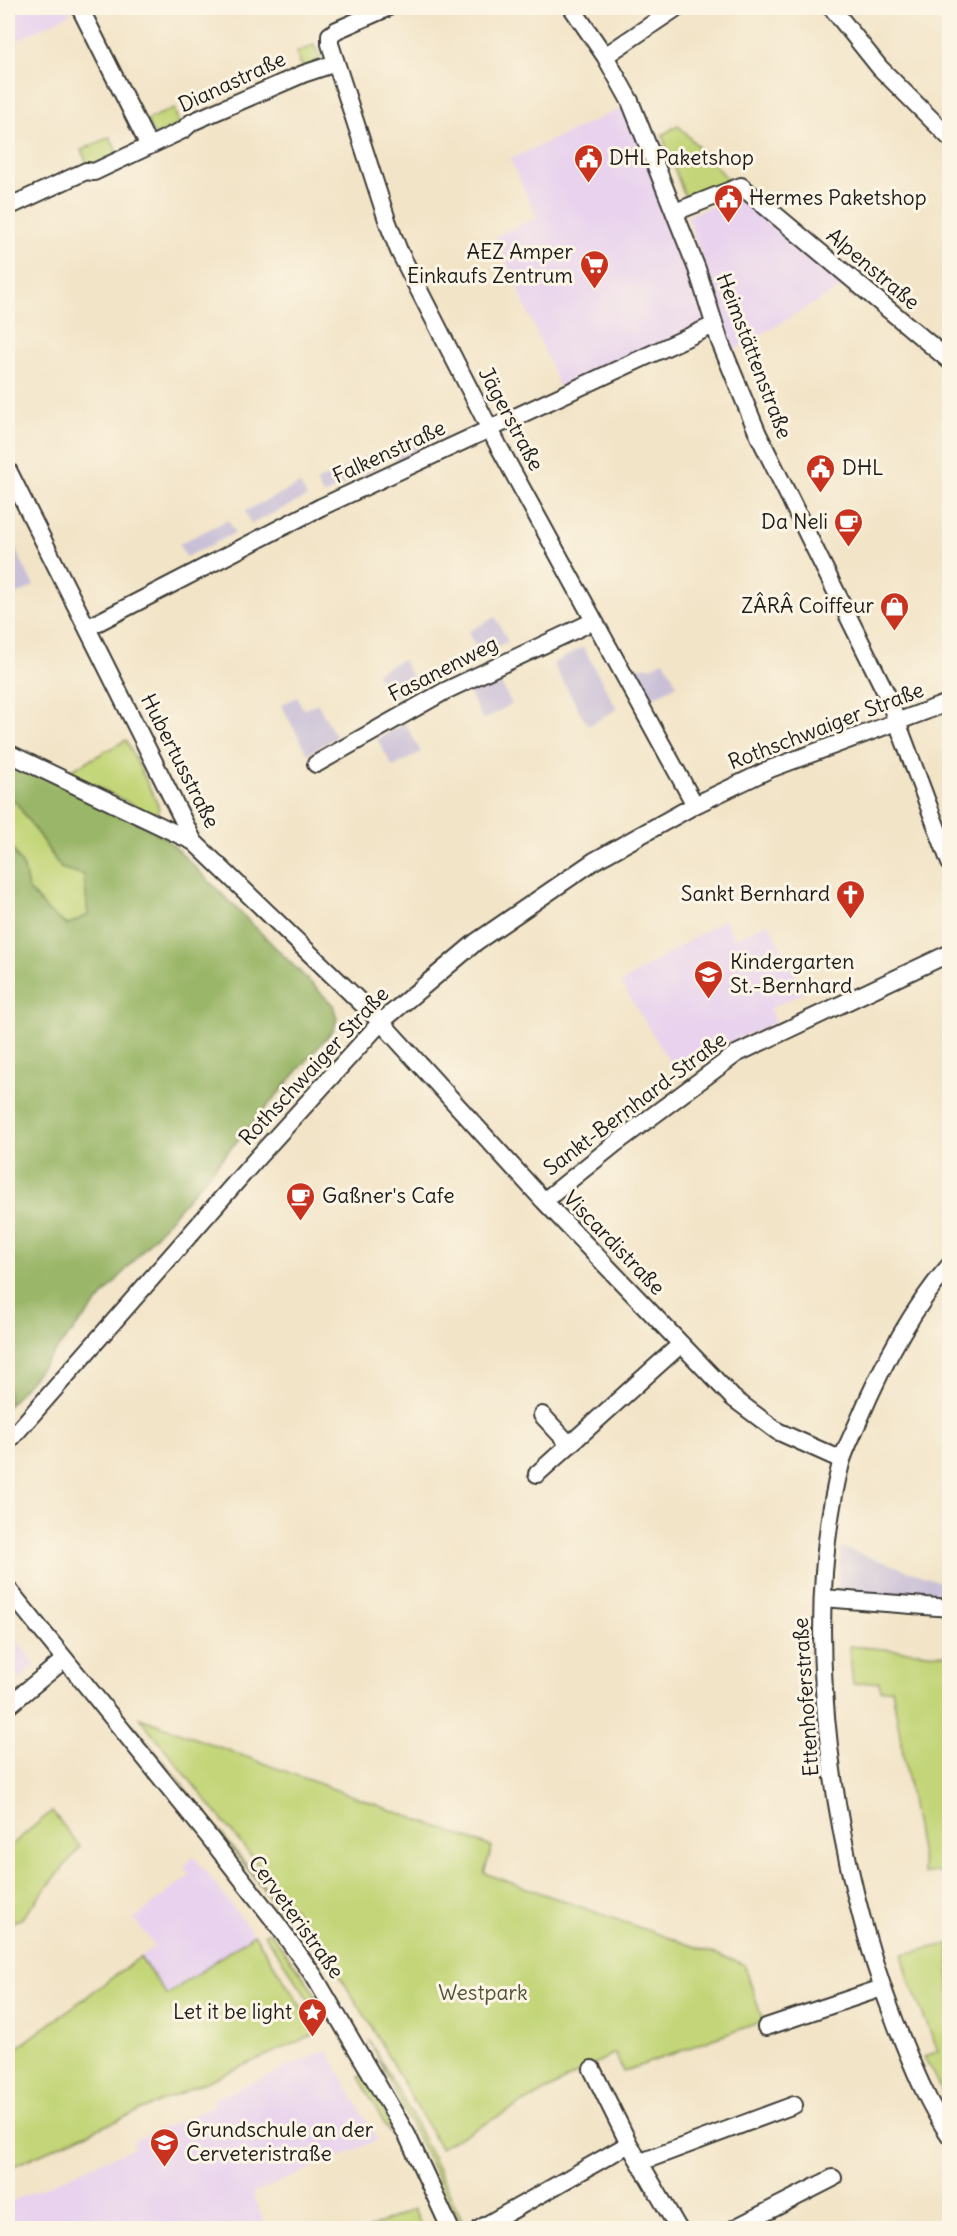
<svg xmlns="http://www.w3.org/2000/svg" width="957" height="2236" viewBox="0 0 957 2236" font-family="Delius,sans-serif">
<rect width="100%" height="100%" fill="#fcf5e5"/>
<filter id="ink" filterUnits="userSpaceOnUse"><feTurbulence type="fractalNoise" baseFrequency=".0167" numOctaves="2"/><feDisplacementMap in="SourceGraphic" scale="12" xChannelSelector="R" yChannelSelector="G"/><feConvolveMatrix kernelMatrix="1 2 1 2 8 2 1 2 1" color-interpolation-filters="sRGB"/></filter>
<filter id="wash" filterUnits="userSpaceOnUse"><feTurbulence type="fractalNoise" baseFrequency=".008" numOctaves="4" result="noise"/><feDisplacementMap in="SourceGraphic" scale="24" xChannelSelector="R" yChannelSelector="G"/><feGaussianBlur stdDeviation="1.35" result="paint"/><feColorMatrix in="noise" values="0 0 0 0 0 0 0 0 0 0 0 0 0 0 0 0 0 1.4 0 .05"/><feComposite in="paint" operator="in"/></filter>
<g filter="url(#wash)">
<rect width="100%" height="100%" fill="#f2e4c7"/>
<path fill="#e8d2ee" d="M8,8h59l3,6 -62,31z
M627,106l83,214 -148,73 -66,-157 41,-19 -27,-58z
M737,197l109,88 -112,65 -47,-134z
M724,919l11,20 33,-17 37,70 -36,17 7,14 -45,18 -51,37 -59,-95z
M8,1630l28,35 -28,24z
M194,1857l60,77 -87,61 -27,-38 15,-11 -21,-27 56,-44 -6,-9z
M327,2050l50,90 -125,54 14,34h-258v-25l127,-56 -2,-6 81,-35 -2,-6z"/>
<path fill="#c9bfd7" d="M439,423l7,13 -49,25 -7,-14z
M371,455l6,13 -54,27 -7,-13z
M300,484l7,13 -56,27 -6,-13z
M228,520l7,13 -49,24 -7,-13z
M13,544l21,42 -26,13v-52z
M495,617l13,24 -27,15 -13,-24z
M583,647l34,62 -29,17 -35,-62z
M402,659l14,25 -26,15 -14,-26z
M664,660l13,25 -27,14 -17,-32h19z
M496,675l16,29 -29,16 -16,-30z
M297,697l7,13 13,-7 19,34 -28,17 -27,-49z
M405,723l16,29 -28,15 -16,-28z
M841,1547l105,37 -1,11 -5,8 -103,-9z"/>
<path fill="#c3d578" stroke="#70784a" stroke-width="1.5" d="M314,45l7,13 -18,11 -7,-16z
M174,108l5,17 -25,11 -7,-16z
M678,125l51,56 -44,16 -23,-62z
M110,137l7,16 -28,14 -8,-17z
M126,740l32,65 1,5 -4,3 -8,-1 -79,-40z
M8,798l8,4 45,66 24,7 3,40 -21,10 -18,-13 -21,-23 -4,-21 -16,-26z
M849,1646l100,9v215l-25,4 -32,-185 -12,1 -1,-8 -26,2z
M140,1718l352,129 -8,26 260,91 19,57 -140,51 -8,-19 -175,95 -73,-129 -56,-88z
M133,1724l133,165 21,24 -9,-1 -10,-17 -136,-170z
M52,1811l28,36 -59,72 -13,4v-75z
M269,1931c19,26 44,53 55,84l-2,3 -58,-84z
M254,1934l64,99 -310,135v-113l132,-98 27,38z
M949,1944l1,147 -6,4 -20,-38 14,-6 -28,-68 -8,-29z
M369,2040l39,68 55,113 -6,-4z
M364,2074l27,51 -2,7 -30,-55z
M414,2209l8,19h-53z"/>
<path fill="#9ab668" stroke="#5b6942" stroke-width="1.5" d="M8,759l136,66 23,14 166,166 4,14 -3,10 -326,377v-564l16,26 4,21 21,23 18,13 21,-10 -4,-40 -23,-7 -45,-66 -8,-4z"/>
</g>
<g filter="url(#ink)">
<g fill="none" stroke-linecap="round" stroke-linejoin="round">
<defs>
<path id="minor" d="M80,8l69,138
M387,8l-50,22 -7,5v9l58,179 11,28 99,194 197,360
M572,8l33,48 25,45 67,168 23,73 38,92 129,261 63,168
M832,8l48,60 70,70
M605,56l71,-48
M8,207l78,-36 8,1 89,-42 9,-8 111,-48 33,-11
M675,212l66,-26 209,175
M8,470l186,372 187,180 163,179 189,197 44,33 65,29
M87,628l234,-121 393,-182
M8,753l186,89
M316,764l129,-73 149,-70
M544,1201l72,-58 120,-89 214,-101
M950,1265c-40,46 -68,100 -91,155 -6,14 -14,29 -18,43 -43,171 -7,402 56,564 15,37 30,76 53,109
M542,1415l28,30
M8,1442l250,-285 123,-135 95,-80 118,-81 101,-56 75,-36 180,-67
M537,1474l143,-129
M8,1589l201,248 68,87 37,52 93,159 43,93
M823,1598l127,10
M8,1706l57,-47
M766,2027l116,-39
M592,2069l37,75 49,84
M641,2162l153,-57
M481,2228l148,-84
M735,2228l98,-50"/>
</defs>
<use href="#minor" stroke="#3c3a36" stroke-width="20"/>
<use href="#minor" stroke="#fff" stroke-width="16"/>
</g>
</g>
<defs>
<symbol id="civic-pin" viewBox="-11 -11 22 30"><path d="M0 17L-7.5 6A9.5 9.5 0 1 1 7.5 6Z" fill="#c8321e" stroke="#fcf5e5"/><path d="M-.6-6.5H3V-4.5H.6V-3L4-1V1h2V6H-6V1h2V-1L-.6-3ZM-1.2 2.5V6h2.4V2.5Z" fill="#fff"/></symbol>
<symbol id="supermarket-pin" viewBox="-11 -11 22 30"><path d="M0 17L-7.5 6A9.5 9.5 0 1 1 7.5 6Z" fill="#c8321e" stroke="#fcf5e5"/><path d="M-6-5.5h2.5l.6 2H6L4.5 2H-2.5L-4.4-4H-6ZM-1.5 3.2a1.3 1.3 0 1 0 .1 0ZM3 3.2a1.3 1.3 0 1 0 .1 0Z" fill="#fff"/></symbol>
<symbol id="cafe-pin" viewBox="-11 -11 22 30"><path d="M0 17L-7.5 6A9.5 9.5 0 1 1 7.5 6Z" fill="#c8321e" stroke="#fcf5e5"/><path d="M-5.5-4.5H6V0H3Q3 3.5 0 3.5H-2.5Q-5.5 3.5-5.5 0ZM3-3.2v2h1.7v-2ZM-6 4.5H4V6H-6Z" fill="#fff"/></symbol>
<symbol id="shop-pin" viewBox="-11 -11 22 30"><path d="M0 17L-7.5 6A9.5 9.5 0 1 1 7.5 6Z" fill="#c8321e" stroke="#fcf5e5"/><path d="M-5-2.5h2.3a2.7 3.5 0 0 1 5.4 0H5L5.5 6h-11ZM-1.5-2.5h3a1.5 2.3 0 0 0-3 0Z" fill="#fff"/></symbol>
<symbol id="church-pin" viewBox="-11 -11 22 30"><path d="M0 17L-7.5 6A9.5 9.5 0 1 1 7.5 6Z" fill="#c8321e" stroke="#fcf5e5"/><path d="M-1.2-6h2.4v3.5h3.3v2.4h-3.3V6h-2.4V-.1h-3.3v-2.4h3.3Z" fill="#fff"/></symbol>
<symbol id="school-pin" viewBox="-11 -11 22 30"><path d="M0 17L-7.5 6A9.5 9.5 0 1 1 7.5 6Z" fill="#c8321e" stroke="#fcf5e5"/><path d="M0-5L7-2L0 1L-7-2ZM-4 1L0 2.5L4 1V4Q0 6-4 4Z" fill="#fff"/></symbol>
<symbol id="sight-pin" viewBox="-11 -11 22 30"><path d="M0 17L-7.5 6A9.5 9.5 0 1 1 7.5 6Z" fill="#c8321e" stroke="#fcf5e5"/><path d="M0-6L1.8-2.2L6-1.7L2.9 1.2L3.7 5.4L0 3.3L-3.7 5.4L-2.9 1.2L-6-1.7L-1.8-2.2Z" fill="#fff"/></symbol>
</defs>
<g fill-rule="evenodd">
<use href="#civic-pin" x="572" y="142" width="33" height="45"/>
<use href="#civic-pin" x="712" y="182" width="33" height="45"/>
<use href="#supermarket-pin" x="578" y="248" width="33" height="45"/>
<use href="#civic-pin" x="804" y="452" width="33" height="45"/>
<use href="#cafe-pin" x="832" y="506" width="33" height="45"/>
<use href="#shop-pin" x="878" y="590" width="33" height="45"/>
<use href="#church-pin" x="834" y="878" width="33" height="45"/>
<use href="#school-pin" x="692" y="958" width="33" height="45"/>
<use href="#cafe-pin" x="284" y="1180" width="33" height="45"/>
<use href="#sight-pin" x="296" y="1996" width="33" height="45"/>
<use href="#school-pin" x="148" y="2126" width="33" height="45"/>
</g>
<g text-anchor="middle" stroke-width="6" stroke-linejoin="round" paint-order="stroke">
<g font-size="21" fill="#1c1c1c" stroke="#fcf5e5">
<text transform="translate(232 82) rotate(-25)" y="7">Dianastraße</text>
<text transform="translate(873 269) rotate(40)" y="7">Alpenstraße</text>
<text transform="translate(754 356) rotate(69)" y="7">Heimstättenstraße</text>
<text transform="translate(511 419) rotate(62)" y="7">Jägerstraße</text>
<text transform="translate(389 452) rotate(-25)" y="7">Falkenstraße</text>
<text transform="translate(443 669) rotate(-27)" y="7">Fasanenweg</text>
<text transform="translate(826 726) rotate(-21)" y="7">Rothschwaiger Straße</text>
<text transform="translate(180 761) rotate(63)" y="7">Hubertusstraße</text>
<text transform="translate(314 1066) rotate(-47)" y="7">Rothschwaiger Straße</text>
<text transform="translate(635 1104) rotate(-37)" y="7">Sankt-Bernhard-Straße</text>
<text transform="translate(614 1243) rotate(46)" y="7">Viscardistraße</text>
<text transform="translate(806 1697) rotate(-94)" y="7">Ettenhoferstraße</text>
<text transform="translate(296 1917) rotate(54)" y="7">Cerveteristraße</text>
</g>
<g font-size="21" fill="#1c1c1c" stroke="#fcf5e5" text-anchor="start">
<text x="609" y="165">DHL Paketshop</text>
<text x="749" y="205">Hermes Paketshop</text>
<text x="573" y="259" text-anchor="end">AEZ Amper<tspan x="573" dy="24">Einkaufs Zentrum</tspan></text>
<text x="842" y="475">DHL</text>
<text x="828" y="529" text-anchor="end">Da Neli</text>
<text x="874" y="613" text-anchor="end">ZÂRÂ Coiffeur</text>
<text x="830" y="901" text-anchor="end">Sankt Bernhard</text>
<text x="730" y="969">Kindergarten<tspan x="730" dy="24">St.-Bernhard</tspan></text>
<text x="322" y="1203">Gaßner's Cafe</text>
<text x="292" y="2019" text-anchor="end">Let it be light</text>
<text x="186" y="2137">Grundschule an der<tspan x="186" dy="24">Cerveteristraße</tspan></text>
</g>
<g font-size="21" fill="#4e5438" stroke="#fcf5e5">
<text x="483" y="2000">Westpark</text>
</g>
</g>
<rect width="957" height="2236" fill="none" stroke="#fcf5e5" stroke-width="30"/>
</svg>
